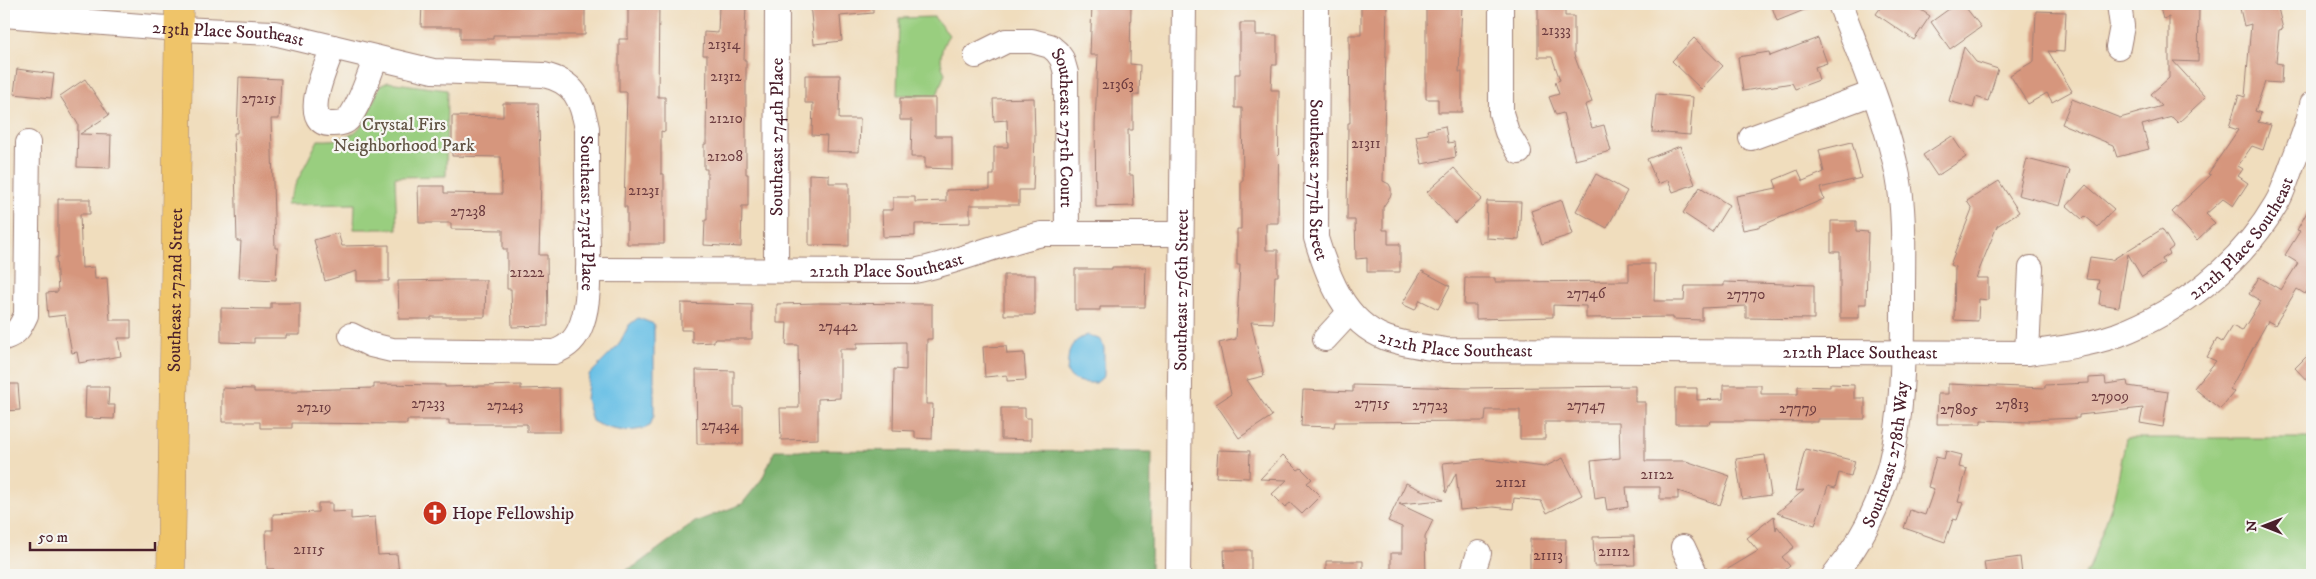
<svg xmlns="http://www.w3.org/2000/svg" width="2316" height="579" viewBox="0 0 2316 579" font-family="'IM FELL DW Pica',serif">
<rect width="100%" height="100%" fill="#f6f6f2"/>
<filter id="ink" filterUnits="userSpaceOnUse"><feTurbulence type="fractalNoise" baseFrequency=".02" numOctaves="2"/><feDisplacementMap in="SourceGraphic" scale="10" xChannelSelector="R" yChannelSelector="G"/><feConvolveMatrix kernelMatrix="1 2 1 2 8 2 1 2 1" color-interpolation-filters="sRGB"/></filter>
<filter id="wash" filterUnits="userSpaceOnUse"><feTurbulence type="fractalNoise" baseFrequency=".0096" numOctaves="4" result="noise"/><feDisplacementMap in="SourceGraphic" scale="20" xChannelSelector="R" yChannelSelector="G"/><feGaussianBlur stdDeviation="1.12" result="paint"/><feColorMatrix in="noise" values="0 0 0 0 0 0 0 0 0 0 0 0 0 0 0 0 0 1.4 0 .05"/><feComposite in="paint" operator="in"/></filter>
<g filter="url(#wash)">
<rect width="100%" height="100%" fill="#f0ddbd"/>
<path fill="#99ce7f" stroke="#727655" d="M934,17l15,18c-8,11 -11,27 -4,38l-8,22h-40l2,-77z
M388,82l59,8 -1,86 -51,1 2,52h-43l1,-25 -70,1 33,-65c45,2 46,-18 62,-54z
M2126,438h186v137h-228l5,-6 25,-71z"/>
<path fill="#7ab16e" stroke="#62684c" d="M775,450l377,2 -1,123h-536l20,-9 60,-44 47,-18 20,-25z"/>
<path fill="#68bfe5" stroke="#596f88" d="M638,318l16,6v91l-4,11c-17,8 -41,5 -58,-5l-6,-22 3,-24 29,-29 11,-21z
M1088,335l13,5 3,8v28l-8,7c-12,0 -21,0 -29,-10 2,-20 -1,-30 21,-38z"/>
<g id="blocks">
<path fill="#d6967d" d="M422,4h163v31h-92v4h-33v-12h-39z
M628,4h31l-1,93h7v35l-4,-1v43h3v70h-37v-37h-3l3,-115h-8v-53h9z
M719,4h27l-2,56h2v114h2v32h-6l-1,41 -37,-2 1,-25h2v-51h-3v-25h2l1,-89h-4l1,-23 14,1z
M810,4h63v9l-33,3 2,25 -28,3z
M1092,4h39l-1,60 10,1 -1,30h-6v35h-5l1,45h4l1,31 -38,1 -1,-83 3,-69h-8z
M1361,4h26l-4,177 6,3 2,4v7l-8,12v23h5v14h12v28h-33v-14l-11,1 -1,-39h-8l1,-97h2l-1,-88h12z
M1426,4h36l-3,68h3v40h-24v-13h-12z
M1538,4h27v12h9v39l18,47 -7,3 7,23 12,-3 7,26 -36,9 -12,-47 -7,2 -7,-18 10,-3 -4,-12 5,-2 -8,-23h-14z
M1771,4h48l-42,17z
M1883,4h29l18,12 -16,24 -38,-26z
M1956,4h7l18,23 -31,22 -19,-27z
M2159,4h44v3l-4,2 -1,53 -25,-1 33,36 -28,26 -6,-6 -30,8 7,24 -32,8 -4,-12 -51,-21 10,-25 48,19 42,-12 -11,-12 18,-16v-61l-6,2z
M2239,4h38l6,25 -4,1 -3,33 6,1 -1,19 -16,-1 -10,29 6,2 -3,9 13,3 -8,25 -11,-4 -14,20 5,3 -5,7 10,7 -15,23 -10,-7 -17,15 9,9 -18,17 -25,-28 39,-37 -3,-1 30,-44 -9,-3 10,-32 6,2 6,-73 -7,2z
M2036,11l30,1 -2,40 -16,-1 24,40 -20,11 -5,-9 -19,11 -18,-29 24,-14z
M1240,23h16v12h21v30h-5l-1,25h8l-1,133h-12v27h12v26h-3l-2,47 -22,-1 13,54 -17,4 25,36 -33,22 -23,-34 15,-10 -12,-51 17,-4 4,-74h-3v-36h4v-48h2l-1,-73h-7v-34h5z
M1694,38l29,28 -22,23 -29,-28z
M1818,38l9,25 -12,4 4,13 -24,9 -3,-6 -49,8 -5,-34 31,-5 1,4z
M1964,47l12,15 22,7 -10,32 -12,-4 -3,11 -24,-7z
M17,69l37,5 -3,24 -37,-4z
M805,75h35l-1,44h21l-1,33 -33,-1 1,-15 -15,-1 1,-32h-8z
M239,77l42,2 -2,40h-8l4,129h3l-2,32 -37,-2 2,-37h-4l-3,-108h3z
M85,79l24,36 -29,19 31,1 -1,33 -33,-1 1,-43 -18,-28z
M1656,94l37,3 -3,38 -38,-3z
M900,98h35v38h17v33l-27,-1v-11h-14l1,-37h-12z
M1034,98l1,39 -2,53h-14v15h-49v18l-55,1v12l-32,1 -1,-27h11v-13h22v5l31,-1v-11l44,-1v-14h4v-28h14l-1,-27 -13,1 -1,-22z
M503,103h35l3,76 -2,76h8l1,71 -36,1 -1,-38h-4v-40h-4v-19l-52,-1v-6h-32l-1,-37h26v7l58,1 -1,-37 -49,-1v-40l51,1z
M1445,126l3,17 6,-1 2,15 -34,7 -6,-28 12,-2 -1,-4z
M1952,136l14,21 -29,19 -14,-21z
M1852,142l9,36 -41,10 4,11 -66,28 -15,3 -7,-34 41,-8 -3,-8 24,-10 5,11 21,-9 -5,-22z
M1680,146l15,38 -22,8 -5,-12 -10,4 -11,-25z
M2027,159l43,11 -10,36 -42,-11z
M1454,168l28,31 -27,24 -28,-31z
M809,174l20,1v8h20v63l-40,-1z
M1596,174l31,17 -20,37 -31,-17z
M1999,181l20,31 -22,14 -21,52h12v22l-9,-1 -1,22 -24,-1 1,-53 -5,-2 22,-56 -5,-8z
M2086,185l28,24 -16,18 -13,-11 -3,3 -15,-13z
M1700,187l29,18 -17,27 -29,-19z
M58,199h32v15h-10l2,54 12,-1 1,12 12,-1 3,42h21v18h-13l3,18 -42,7 -2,-11 -5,1 -7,-38 -17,2 -2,-24 12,-1 -2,-35h2z
M1562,200l11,34 -31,10 -11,-33z
M1487,201l34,1 -2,38 -33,-2z
M2312,203v79l-7,12 -8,-5 -22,36 -7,-4 -38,68 4,3 -14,17 -26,-21 22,-27 -9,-4 10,-18 5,3 10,-16 10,5 19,-30 -12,-7 10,-17 22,13 17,-27 -13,-8 15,-24 -3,-1z
M1831,221h25v10l12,1 -2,72h-7v14h-19v-66h-9z
M2162,229l11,18 -5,4 2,3 -8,5 2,4 -22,14 -14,-23 -9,53 -20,-3 2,-14 -4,-1 2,-9 -13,-1 4,-22 22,3z
M338,233l4,13 47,-1v36h-32v-10l-32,10 -11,-41z
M1629,264h26l-1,37h30l1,-15h39v-4l90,3v34l-68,-1v-12l-44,2v12l-29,-1v-2l-87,1v-12l-33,-1v12l-77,2v-14h-12l1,-27h30v4l134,-1z
M1112,267h34l-1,40h-45v3h-25v-41h37z
M1422,271l28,15 -12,23 -18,-9 -5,10 -13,-6z
M1004,275h31v40h-31z
M451,280h35l-1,37h-54v2h-32l-1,-38z
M271,303h29v32h-14v3h-32v5l-33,-1v-34l50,1z
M681,303l71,2v34h-38v3l-22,1v-13h-11z
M819,303l113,1v35h-5l-1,65h7l-1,35 -17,-1v-7l-22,-1 1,-61 12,1v-28l-49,1v6h-17v49l-22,1v40l-37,1 -1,-32h19l-1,-63h-12l1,-22h-10v-19z
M1006,346l1,8 17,-1 2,27 -19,1v-6l-22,2 -2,-30z
M2312,351v35l-17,-18z
M696,370l38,1v36h9v37h-46z
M2105,377l1,7 21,-3 1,5 40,6 -5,35 -23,-4 3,-15 -64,7v3l-50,2v2l-48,-2v4h-44l1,-30h10v-10l97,4v-3l44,-2v-5z
M4,384h14l2,26 -16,1z
M374,384l71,1v2l76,-2v4l38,-1 1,44h-33v-8h-78v-4h-42v4l-115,-1v5h-32v-6h-38v-34l32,1v3h44v-2l76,-2z
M1830,384l24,1v13h11v21h-47v3l-82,-1h-26l-1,3h-34v-36h22v12l26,-1v-14h38v9h37v-8l32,1z
M1353,385l113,3 169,-2v16h10v59h41l44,15 -10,29 -42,-14v8h-18v-12h-34l2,20 -21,3 -2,-13 -10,2 -4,-38 29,-3 -1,-36h-74v17h-25v-29h-34l-1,11 -150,1 -1,5 -33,-1 2,-36 50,2z
M86,387h23l-1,18h7l-1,14 -29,-1z
M1001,408h24v10h6v22l-30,-1z
M1805,449l50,12 -4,15 -12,-3 -4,15 -7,-2 -13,39 -38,-12 27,-23 -9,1z
M1218,450l32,1 -1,27 -33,-1z
M1946,451l16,4 -3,12 8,2 -9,33 5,1 -6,17 -4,-1 -8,23 -41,-14 6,-18 15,5 9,-26 -6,-2 8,-30 8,2z
M1283,455l15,15 3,-2 11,11 -5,4 13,13 -18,18 -12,-11 -5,4 -13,-13 15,-14 -27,-1z
M1765,455l6,40 -29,4 -6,-40z
M1563,458l19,37 -35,18 -6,-12 -27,-3 -1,11 -20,-2 -33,3 -4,-37 -10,20 -3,-30 39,-4 62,8z
M1406,483l37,17 -44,4 34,16 -8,17 1,38h-35v-22h11v-26l-14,-6z
M318,503h14v9l19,-1v8l24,-2 3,38 19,-1 2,21h-125v-6h-7l-1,-39h7v-16l45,-2z
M1774,516l2,14 1,-4 17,21 -12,10 8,9 -11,9h-61l40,-24 -11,-13z
M1634,536l1,29 -41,1 -1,-29z
M1530,539h36l-1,31h-35z
M1224,550h27v25h-26z
M2020,557l2,18h-36l-2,-13z
M1326,561h37v14h-37z"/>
</g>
</g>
<g filter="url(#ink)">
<use href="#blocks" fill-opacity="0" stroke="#9d7e74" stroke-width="1"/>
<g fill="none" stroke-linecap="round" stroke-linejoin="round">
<defs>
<g id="minor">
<path id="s1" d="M1317,4l-1,234c12,39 28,84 70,100 19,7 40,9 60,12l581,3c30,-4 61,-8 90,-18 64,-24 124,-71 159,-131 7,-11 11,-26 16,-39 7,-19 17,-41 20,-61"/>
<path d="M1501,4v109l6,19 12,20"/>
<path id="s2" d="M4,15l175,14 95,4 159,38 111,4c31,7 37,24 43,53 0,40 0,79 1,119 0,24 2,53 -6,76 -5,15 -13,24 -28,29l-162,-2 -21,-5 -20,-10"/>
<path d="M333,47c-6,18 -36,79 0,77 7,0 14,-1 17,-7 12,-17 18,-40 26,-59"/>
<path d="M2118,47l4,-21 -3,-22"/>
<path id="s3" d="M976,56l30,-15h26l18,5 7,6 5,7 4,14 1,161"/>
<path d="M1751,138l122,-45"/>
<path id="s4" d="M776,269l1,-265"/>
<path id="s5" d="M588,270l326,1c44,-9 84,-27 128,-37h139"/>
<path d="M4,338c13,-4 16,-10 22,-23l2,-172"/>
<path d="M1325,339l24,-26"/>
<path d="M2027,353l4,-85"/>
<path d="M1683,547l13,28"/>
<path id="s6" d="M1178,575l6,-571"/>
<path d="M1472,575l7,-22"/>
<path id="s7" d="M1834,575c71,-85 69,-178 69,-283 0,-39 2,-78 -5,-116 -12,-59 -37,-116 -58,-172"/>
</g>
<g id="major">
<path id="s8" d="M171,575l8,-571"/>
</g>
</defs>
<use href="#minor" stroke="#9d7e74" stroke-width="26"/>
<use href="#major" stroke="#9d7e74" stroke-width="29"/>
<use href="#minor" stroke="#fff" stroke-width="24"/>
<use href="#major" stroke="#efc469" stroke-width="28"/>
</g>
</g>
<defs>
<symbol id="church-disc" viewBox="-11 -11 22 22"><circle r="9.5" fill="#c8321e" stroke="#f6f6f2"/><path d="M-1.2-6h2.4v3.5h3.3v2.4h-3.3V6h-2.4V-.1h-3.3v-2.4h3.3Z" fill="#fff"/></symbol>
</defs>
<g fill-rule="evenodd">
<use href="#church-disc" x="421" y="499" width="28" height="28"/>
</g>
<g text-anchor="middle" stroke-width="4.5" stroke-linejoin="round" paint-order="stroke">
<g font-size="15" fill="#6d3d40">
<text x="1556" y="35">21333</text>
<text x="724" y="49">21314</text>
<text x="726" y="81">21312</text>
<text x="1118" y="89">21363</text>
<text x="259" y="103">27215</text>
<text x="726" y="123">21210</text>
<text x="1366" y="148">21311</text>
<text x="725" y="161">21208</text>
<text x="644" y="195">21231</text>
<text x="468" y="216">27238</text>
<text x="527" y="277">21222</text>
<text x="1586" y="298">27746</text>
<text x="1746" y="299">27770</text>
<text x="838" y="331">27442</text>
<text x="2110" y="401">27909</text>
<text x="428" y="408">27233</text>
<text x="1372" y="408">27715</text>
<text x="2012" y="409">27813</text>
<text x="505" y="410">27243</text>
<text x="1430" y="410">27723</text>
<text x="1586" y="410">27747</text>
<text x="314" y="412">27219</text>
<text x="1798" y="413">27779</text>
<text x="1959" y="414">27805</text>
<text x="720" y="430">27434</text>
<text x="1657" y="479">21122</text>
<text x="1511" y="487">21121</text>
<text x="309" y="554">21115</text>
<text x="1614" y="556">21112</text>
<text x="1548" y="560">21113</text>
</g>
<g font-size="18" fill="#4a1f2b" stroke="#f6f6f2">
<text dy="6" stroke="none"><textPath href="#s2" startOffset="225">213th Place Southeast</textPath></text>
<text dy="6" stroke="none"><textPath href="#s3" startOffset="165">Southeast 275th Court</textPath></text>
<text dy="6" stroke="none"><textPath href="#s4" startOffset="132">Southeast 274th Place</textPath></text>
<text dy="6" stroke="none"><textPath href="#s1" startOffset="176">Southeast 277th Street</textPath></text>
<text dy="6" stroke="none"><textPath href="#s2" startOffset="704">Southeast 273rd Place</textPath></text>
<text dy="6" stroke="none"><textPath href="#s1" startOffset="1256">212th Place Southeast</textPath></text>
<text dy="6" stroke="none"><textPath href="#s5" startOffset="299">212th Place Southeast</textPath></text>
<text dy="6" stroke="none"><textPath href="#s8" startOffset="285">Southeast 272nd Street</textPath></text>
<text dy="6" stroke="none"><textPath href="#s6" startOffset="285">Southeast 276th Street</textPath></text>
<text dy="6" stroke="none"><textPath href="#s1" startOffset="431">212th Place Southeast</textPath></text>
<text dy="6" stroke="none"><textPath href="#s1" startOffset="836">212th Place Southeast</textPath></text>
<text dy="6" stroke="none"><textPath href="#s7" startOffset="134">Southeast 278th Way</textPath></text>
</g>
<g font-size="18" fill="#625444" stroke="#f6f6f2">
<text x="404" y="130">Crystal Firs<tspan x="404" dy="21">Neighborhood Park</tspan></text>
</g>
<g font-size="18" fill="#4a1f2b" stroke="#f6f6f2" text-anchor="start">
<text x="452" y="519">Hope Fellowship</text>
</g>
</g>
<rect width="2316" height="579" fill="none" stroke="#f6f6f2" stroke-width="20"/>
<g transform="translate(2264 526) rotate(270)" stroke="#f6f6f2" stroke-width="4" paint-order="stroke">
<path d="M0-4L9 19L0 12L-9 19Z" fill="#4a1f2b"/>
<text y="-8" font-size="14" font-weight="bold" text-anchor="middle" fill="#4a1f2b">N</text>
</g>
<path d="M30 542v8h125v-8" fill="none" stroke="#4a1f2b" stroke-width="2.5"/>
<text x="38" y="542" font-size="15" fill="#4a1f2b" stroke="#f6f6f2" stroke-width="4" paint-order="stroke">50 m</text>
</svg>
